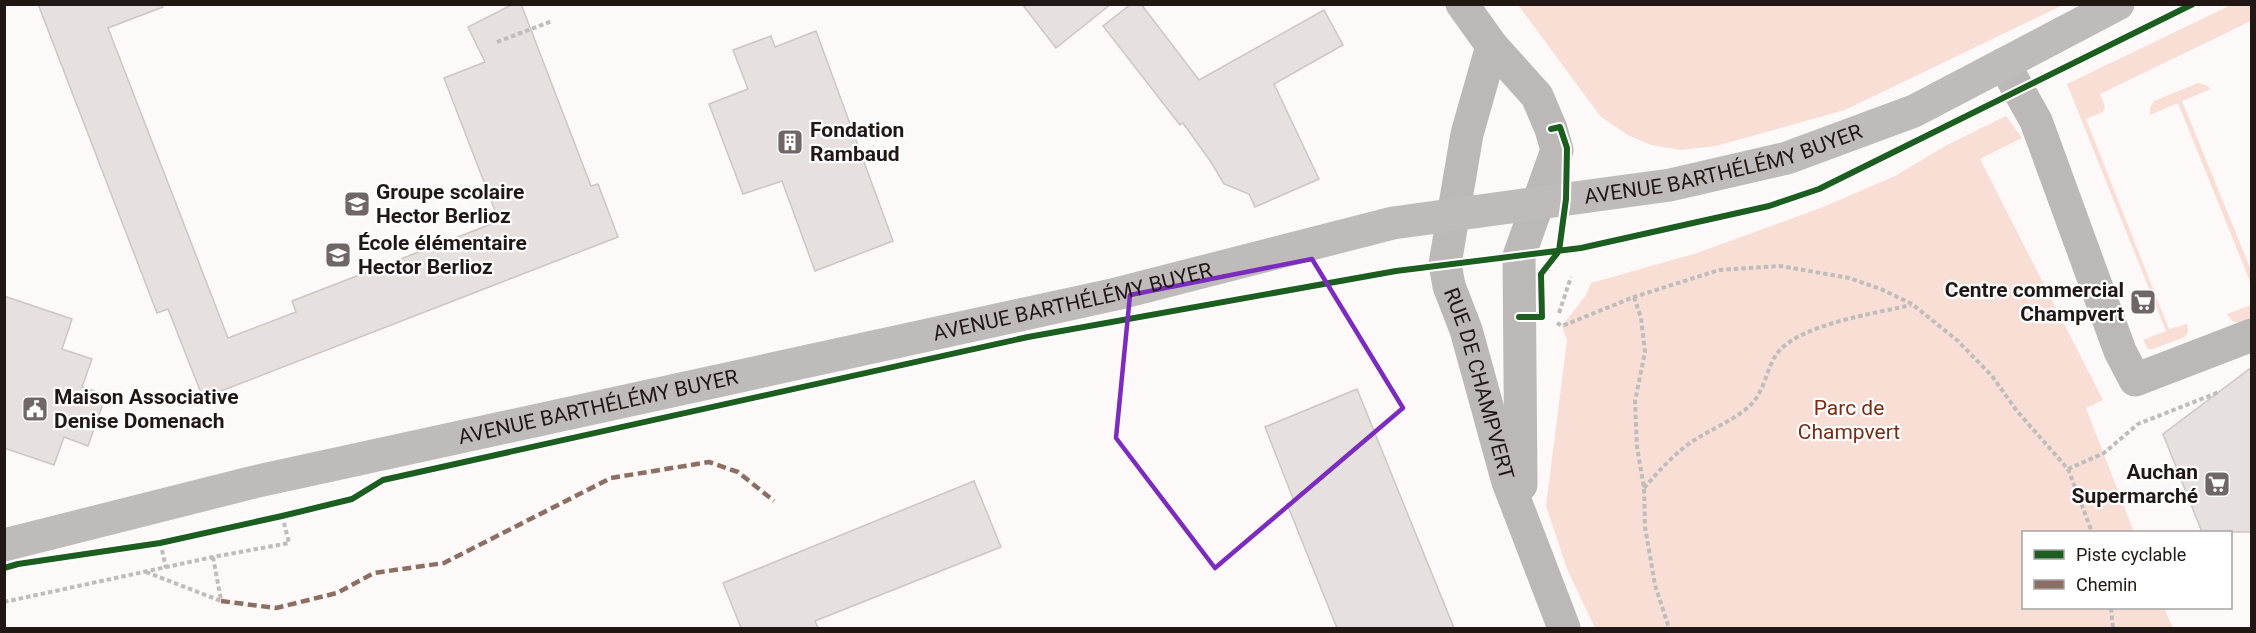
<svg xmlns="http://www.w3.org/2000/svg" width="2256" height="633" viewBox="0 0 2256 633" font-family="Roboto,sans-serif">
<rect width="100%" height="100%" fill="#fcf9f8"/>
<path fill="#f9ded6" d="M2233,4l18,1v16l-151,73 5,13 -2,5 -17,7 83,210 18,-5 1,8 -3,5 -32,12h-5l-5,-9 23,-9 -99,-247z
M1518,5h545l-218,105 -129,36 -35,4 -30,-5 -23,-10 -27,-18z
M2198,83l8,2 5,4 -29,12 69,169v14l-73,-181 -28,12v-7l4,-7z
M2006,116l16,22 -42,21 123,241 -17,8 48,124h-110v76h140l9,20h-578l-28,-59 -21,-63 21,-166 -5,-14 24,-31 5,-12 106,-30 126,-46 72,-31 52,-31z
M2251,305v13l-11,5 -8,-2 -5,-7z"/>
<path fill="#e6e0de" stroke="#ccc6c4" stroke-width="1.5" d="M38,4h124l1,3 -55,21 120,310 68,-26 -4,-11 207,-80 -55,-143 41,-16 -17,-35 45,-23h8l70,182 7,-2 20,53 -415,161 -35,-89 -11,4z
M1022,4h89l-55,44z
M1131,4h10l58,76 125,-70 19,35 -69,39 45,95 -64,28 -6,-13 -25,-10 -13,-22 -28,-39 -3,2 -77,-99z
M816,31l77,210 -78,30 -33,-90 -39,13 -34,-90 39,-15 -15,-39 38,-14 4,11z
M4,296l68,23 -10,30 30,10 -10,28 24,8 -18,51 -24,-9 -10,28 -50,-17z
M2252,367v165h-50l-39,-98z
M1357,389l47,116 50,123h-117l-50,-124 7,-3 -29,-74z
M974,481l27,66 -186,74 3,7h-77l-18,-45z"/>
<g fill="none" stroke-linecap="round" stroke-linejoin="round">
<path stroke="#bfbdbc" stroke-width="4" stroke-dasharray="4.5 3" stroke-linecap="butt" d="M2221,4l1,1
M497,42l55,-21
M1634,297l7,21 4,34 -10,49 2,46 7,41 1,39 10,58 14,43
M1559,313l12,-36
M1557,323l5,3 72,-29 85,-27 62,-4 68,12 34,12 29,14 46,37 34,35 25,35 51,58 24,63
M2068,469l36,-16 34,-29 81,-32
M1644,488c14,-16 28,-32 46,-45 17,-12 38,-20 55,-33 22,-17 19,-41 34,-59 23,-27 98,-38 132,-46
M162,550l4,18
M213,557l8,43
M146,572l75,29
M4,602l209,-45 76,-14 -5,-20
M2111,608l2,20"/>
<g stroke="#bbb8b7" stroke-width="33">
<path d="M1462,4l30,42 45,50 14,33 6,21 -38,106 2,229"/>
<path id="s1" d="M1492,46l-25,88 -22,130 4,22 17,44 42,152 56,146"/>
<path d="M2004,64l32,57 84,230 15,29 117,-45"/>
</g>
<path stroke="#bfbbba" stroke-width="33" id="s2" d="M4,545l250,-63 862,-188 277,-71 277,-38 117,-27 127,-47 204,-107"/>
<path stroke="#8d6e63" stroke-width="4.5" stroke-dasharray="9 4.5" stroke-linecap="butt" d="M221,601l55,7 61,-15 37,-20 70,-10 167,-85 98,-16 29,10 36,29"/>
<defs>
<path id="cycleway" d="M1519,317h23l-1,-43 18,-23 7,-52 1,-51 -7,-21 -9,2
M4,568l14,-4 142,-21 122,-27 70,-17 31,-19 645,-143 368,-66 185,-23 188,-42 50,-17 374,-185"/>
</defs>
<use href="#cycleway" stroke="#fff" stroke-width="10"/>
<use href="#cycleway" stroke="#1b5e20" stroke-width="6"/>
</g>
<path fill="none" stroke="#7b2cbf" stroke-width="4.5" stroke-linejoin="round" d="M1312,259l91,149 -188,160 -99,-130 14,-143z"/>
<defs>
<symbol id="building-square" viewBox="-11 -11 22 22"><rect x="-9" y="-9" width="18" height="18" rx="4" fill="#6e6765" stroke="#fff"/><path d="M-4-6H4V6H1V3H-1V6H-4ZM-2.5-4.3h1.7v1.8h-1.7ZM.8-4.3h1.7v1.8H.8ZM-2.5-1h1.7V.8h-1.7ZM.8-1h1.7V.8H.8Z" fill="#fff"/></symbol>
<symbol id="school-square" viewBox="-11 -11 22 22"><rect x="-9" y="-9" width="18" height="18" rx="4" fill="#6e6765" stroke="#fff"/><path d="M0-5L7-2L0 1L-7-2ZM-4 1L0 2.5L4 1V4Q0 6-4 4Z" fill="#fff"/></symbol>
<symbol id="supermarket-square" viewBox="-11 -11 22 22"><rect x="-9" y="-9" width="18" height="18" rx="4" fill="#6e6765" stroke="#fff"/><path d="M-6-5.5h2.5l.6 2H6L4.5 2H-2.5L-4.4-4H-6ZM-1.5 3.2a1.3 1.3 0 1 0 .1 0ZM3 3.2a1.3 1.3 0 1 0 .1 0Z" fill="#fff"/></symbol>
<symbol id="civic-square" viewBox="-11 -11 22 22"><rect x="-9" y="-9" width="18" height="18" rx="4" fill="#6e6765" stroke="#fff"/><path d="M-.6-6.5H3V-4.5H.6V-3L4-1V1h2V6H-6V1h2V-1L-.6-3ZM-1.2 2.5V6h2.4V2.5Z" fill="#fff"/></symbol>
</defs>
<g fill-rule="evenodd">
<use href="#building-square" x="775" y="127" width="30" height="30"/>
<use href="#school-square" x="342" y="189" width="30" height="30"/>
<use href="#school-square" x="323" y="240" width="30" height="30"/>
<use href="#supermarket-square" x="2128" y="287" width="30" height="30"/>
<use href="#civic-square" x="20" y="394" width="30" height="30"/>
<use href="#supermarket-square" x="2202" y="469" width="30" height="30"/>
</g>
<g text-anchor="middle" stroke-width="4.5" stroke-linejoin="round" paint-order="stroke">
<g font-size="21" font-weight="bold" fill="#211816" stroke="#fff" text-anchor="start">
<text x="810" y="137">Fondation<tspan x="810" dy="24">Rambaud</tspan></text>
<text x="376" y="199">Groupe scolaire<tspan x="376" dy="24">Hector Berlioz</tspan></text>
<text x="358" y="250">École élémentaire<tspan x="358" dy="24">Hector Berlioz</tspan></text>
<text x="2124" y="297" text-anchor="end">Centre commercial<tspan x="2124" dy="24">Champvert</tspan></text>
<text x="54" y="404">Maison Associative<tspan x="54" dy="24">Denise Domenach</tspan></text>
<text x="2198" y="479" text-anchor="end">Auchan<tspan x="2198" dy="24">Supermarché</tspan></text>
</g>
<g font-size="21" fill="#211816" stroke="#fff">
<text dy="7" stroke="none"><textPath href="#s2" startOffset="1762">AVENUE BARTHÉLÉMY BUYER</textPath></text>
<text dy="7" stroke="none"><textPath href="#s2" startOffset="1096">AVENUE BARTHÉLÉMY BUYER</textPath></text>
<text dy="7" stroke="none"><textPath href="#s1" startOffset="348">RUE DE CHAMPVERT</textPath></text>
<text dy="7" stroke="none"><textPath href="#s2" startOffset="610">AVENUE BARTHÉLÉMY BUYER</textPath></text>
</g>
<g font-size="21" fill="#782b15" stroke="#fff">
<text x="1849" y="415">Parc de<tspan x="1849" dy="24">Champvert</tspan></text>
</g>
</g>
<rect width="2256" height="633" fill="none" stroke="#211816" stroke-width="12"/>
<rect x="2022" y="531" width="210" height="78" fill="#ffffff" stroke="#a6a3a2" stroke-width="1.5"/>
<rect x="2034" y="550" width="30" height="9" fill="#1b5e20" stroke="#a6a3a2" stroke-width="1.5"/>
<text x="2076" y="561" font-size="18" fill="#211816">Piste cyclable</text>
<rect x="2034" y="580" width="30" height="9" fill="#8d6e63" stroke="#a6a3a2" stroke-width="1.5"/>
<text x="2076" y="591" font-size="18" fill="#211816">Chemin</text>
</svg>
